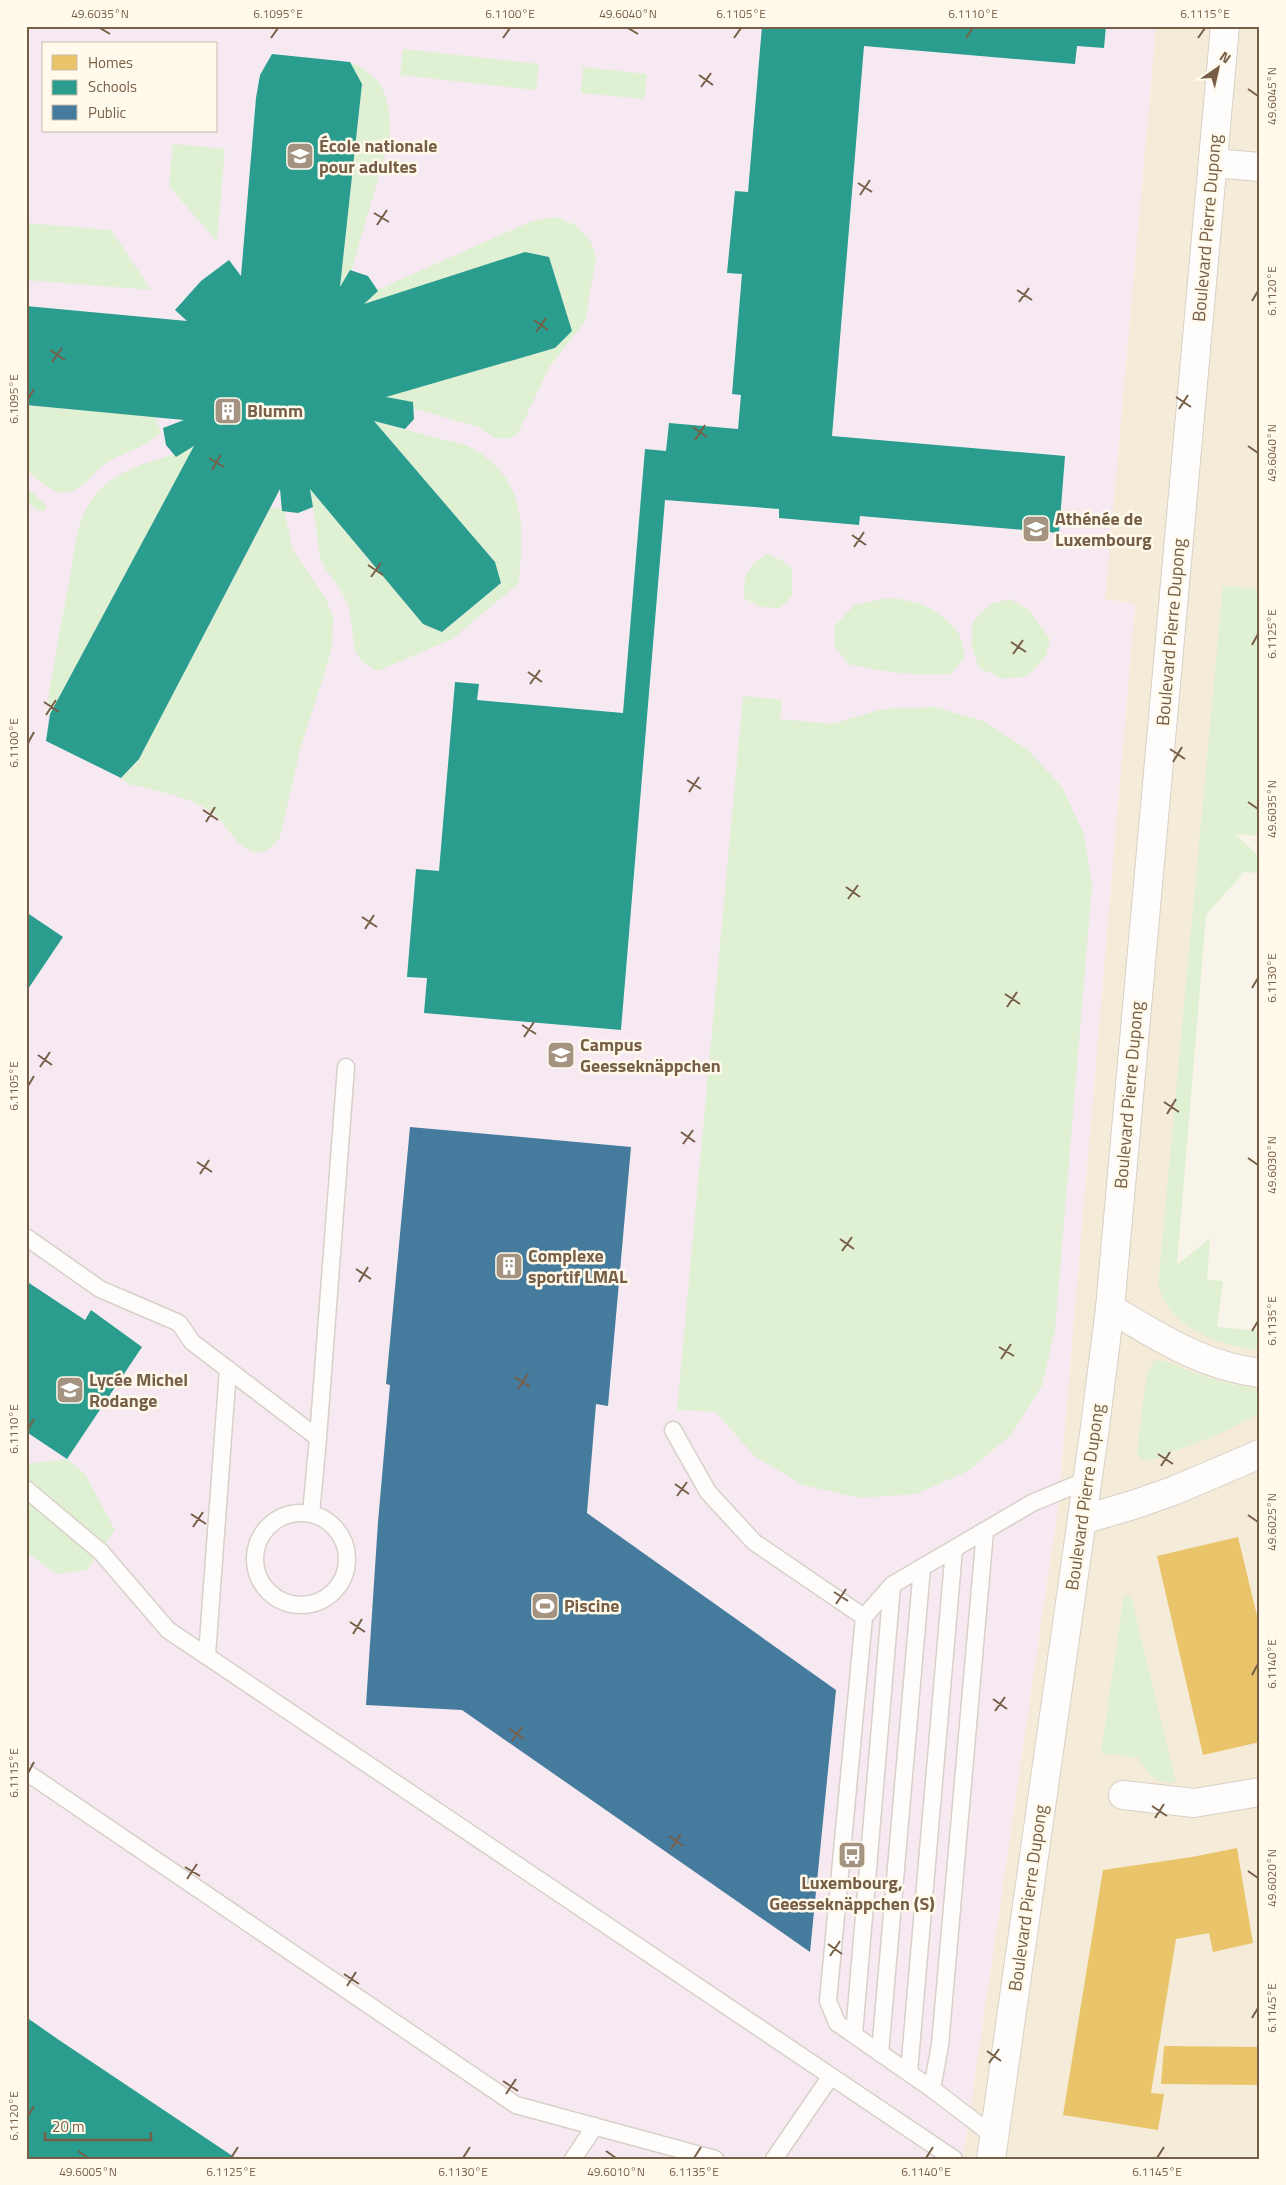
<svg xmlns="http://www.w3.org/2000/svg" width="1286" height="2185" viewBox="0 0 1286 2185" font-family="'Titillium Web',sans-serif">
<rect width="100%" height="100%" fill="#f8f4e9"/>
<path fill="#f4ebd9" d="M1156,26h104v729l-51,-4 -51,534 78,62 24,3v809h-297l95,-652 77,-903 -30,-5z"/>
<path fill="#f6e9f2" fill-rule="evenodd" d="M26,26h1130l-51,573 30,5 -77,903 -95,652h-937zM44,44h172v87h-172z"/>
<path fill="#e0f0d3" d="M403,49l136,15 -3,26 -136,-15z
M350,62c36,15 41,39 40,76l-49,168 191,-85 23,-4 21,8 15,17 5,15 -11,65 -35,44 -33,69 -10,4 -12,-1 -17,-11 -65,-19 -27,-11 169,-49 17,-17 -23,-74 -24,-5 -188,61 25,-229z
M583,67l64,7 -3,25 -63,-6z
M173,144l52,5 -8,93 -48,-56z
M26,223l85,7 40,60 -125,-10z
M26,405l129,12 6,15c-16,17 -38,20 -56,32 -12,9 -25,28 -40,29 -14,1 -28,-15 -39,-23z
M374,421c22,6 44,12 66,18 9,2 21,4 30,8 55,29 56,82 48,137l-66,55 -74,32c-35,-14 -20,-40 -31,-68 -6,-16 -18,-27 -26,-42 -3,-8 -3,-19 -4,-27 -2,-15 -5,-30 -7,-45l113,135 20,8 58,-49 -6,-21z
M194,446l-144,268 -2,-17 30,-166c9,-34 28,-53 61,-65 11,-5 22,-6 33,-12l4,2z
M26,487l18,16 2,4 -2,4h-5l-13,-9z
M271,507l13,3 9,40 34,51 6,16 -1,32 -32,101 -20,87c-6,11 -18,20 -31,13 -14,-6 -25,-29 -38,-38 -20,-15 -58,-22 -83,-28l-7,-6 18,-19z
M767,554l14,6 11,8v28l-12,12 -20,-1 -16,-9c-1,-24 3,-31 23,-44z
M1223,586l37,3v247l-25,-2 25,23v16l-16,-1 -38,43 -29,350 33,-27 -3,42 16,1 -6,46 43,4v19c-34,-4 -71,-14 -92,-44 -5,-6 -7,-15 -10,-21z
M888,598c28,2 51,10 69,33 5,6 6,19 8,27l-15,16c-35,2 -68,-2 -102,-10l-14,-19 1,-19 19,-21z
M1010,599l19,11 21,29 -4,17 -18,20 -24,3 -25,-11 -8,-24 2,-23 18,-17z
M743,696l39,4 -2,19 53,5 49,-15 52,-2 49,14 44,28 35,38 22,47 8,51 -37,445 -13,55 -30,49 -44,37 -52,23 -57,4 -56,-13 -49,-29 -38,-44 -39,-2z
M1155,1360c15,1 26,8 40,13 21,8 43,12 65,17v23l-38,20 -73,28 -8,-2 -4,-7 10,-80z
M67,1459l18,15 30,56 -28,40 -31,4 -30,-22v-88z
M1124,1595h5l3,5 44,183c-22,0 -27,-8 -38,-25l-37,-5z"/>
<path fill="#e9c46a" d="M1238,1537l22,91v114l-57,13 -46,-199z
M1237,1848l16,95 -40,9 -4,-19 -33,6 -25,154 13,1 -6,36 -95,-15 40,-245 89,-13z
M1164,2046l96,1v38l-99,-1z"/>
<path fill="#2a9d8f" d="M762,26h344l-2,22 -27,-2 -2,18 -211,-18 -32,390 233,20 -6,77 -199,-17 -1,9 -80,-7v-9l-114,-9 -44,530 -197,-17 3,-35 -20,-1 9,-108 23,2 16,-189 24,2 -2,16 146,13 22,-264 21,2 3,-28 69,6 3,-34 -9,-1 10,-120 -15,-1 8,-82 13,1z
M272,54l78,8 12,22 -22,203 10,-17 18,6 10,15 -14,13 161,-52 24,5 23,74 -17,17 -169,49 27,5 1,17 -9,10 -31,-8 121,141 6,21 -59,49 -19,-8 -113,-135 3,18 -15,6 -16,-2 -2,-22 -141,270 -18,19 -75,-37 4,-27 144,-268 -18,11 -10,-12 -3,-17 21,-8 -158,-15v-99l161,15 -12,-11 26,-29 28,-21 12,16 15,-178 4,-23z
M26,912l37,25 -37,55z
M26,1281l59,39 6,-10 51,37 -75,112 -39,-26 -2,3z
M26,2017l33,23 178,119h-211z"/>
<path fill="#457b9d" d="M410,1127l221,20 -23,259 -12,-2 -9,109 249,177 -26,262 -348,-242 -96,-5 12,-183 12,-137 -4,-1z"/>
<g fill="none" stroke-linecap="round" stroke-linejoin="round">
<defs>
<path id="lane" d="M26,1237l74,52 79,34 13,19 126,96 28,-371
M673,1430l35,62 46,50 110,75
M26,1489l75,63 67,78 786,529
M255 1559a46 46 0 1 1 92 0a46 46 0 1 1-92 0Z
M311,1514l7,-76
M207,1655l21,-286
M26,1772l490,333 199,54
M854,2034l38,-449
M880,2053l42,-486
M909,2072l45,-523
M932,2089l8,-44 45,-514
M994,2136l-62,-47 -95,-66 -9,-22 36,-384 28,-32 140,-82 55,-23
M573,2159l22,-33
M774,2159l57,-83"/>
<path id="street" d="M1213,163l47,4
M1110,1308c49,29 92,58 150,65
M1082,1520l51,-15 40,-14 87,-37
M1123,1795l71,8 66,-11"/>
<path id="secondary" d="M991,2159l104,-732 15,-119 115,-1282"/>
</defs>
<use href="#lane" stroke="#d7d1c8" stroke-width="19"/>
<use href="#street" stroke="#d7d1c8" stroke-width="30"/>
<use href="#secondary" stroke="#d7d1c7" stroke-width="30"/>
<use href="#lane" stroke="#fefdfc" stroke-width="16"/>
<use href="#street" stroke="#fefdfc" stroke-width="28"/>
<use href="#secondary" stroke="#fefdfc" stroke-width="28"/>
</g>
<path fill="none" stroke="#775f47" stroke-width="2" d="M100,28l10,6M628,28l10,6M271,38l7,-10M503,38l7,-10M734,38l7,-10M966,38l7,-10M1198,38l7,-10M699,75l14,10M701,87l10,-14M1248,89l10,7M858,183l14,9M860,195l10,-15M374,213l15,9M377,225l10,-15M1017,290l15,10M1252,301l6,-10M1019,302l10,-14M534,320l14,10M536,332l10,-14M50,350l15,10M52,362l10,-14M1176,397l15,10M28,399l6,-10M1179,409l9,-14M693,427l14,10M695,440l10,-15M1248,446l10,7M209,458l15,9M212,470l9,-15M852,535l14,10M854,547l10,-15M368,565l15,10M371,577l10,-14M1011,642l15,10M1252,645l6,-11M1013,654l10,-14M528,672l14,10M530,684l10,-14M44,702l15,10M46,715l10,-15M28,743l6,-11M1170,749l15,10M1173,762l9,-15M687,780l14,9M689,792l10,-15M1248,802l10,7M203,810l15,10M206,822l9,-15M846,887l14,10M848,899l10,-14M362,917l15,10M365,929l9,-14M1252,988l6,-10M1005,994l15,10M1007,1007l10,-15M522,1025l14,9M524,1037l10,-15M38,1055l14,10M40,1067l10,-15M28,1086l6,-10M1164,1102l15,10M1167,1114l9,-15M681,1132l14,10M683,1144l10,-14M1248,1158l10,7M197,1162l15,10M200,1174l9,-14M840,1239l14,10M842,1251l10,-14M356,1269l15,10M359,1282l9,-15M1252,1331l6,-10M999,1347l15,9M1001,1359l10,-15M515,1377l15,10M518,1389l10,-15M28,1429l6,-10M1158,1454l15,10M1161,1466l9,-14M675,1484l14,10M677,1496l10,-14M191,1514l15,10M1248,1515l10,7M193,1527l10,-15M834,1592l14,9M836,1604l10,-15M350,1622l15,10M353,1634l9,-15M1252,1675l6,-11M993,1699l14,10M995,1711l10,-14M509,1729l15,10M512,1741l10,-14M28,1773l6,-11M1152,1806l15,10M1155,1818l9,-14M669,1836l14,10M671,1849l10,-15M185,1867l15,9M1248,1871l10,7M187,1879l10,-15M828,1944l14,10M830,1956l10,-15M344,1974l15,10M347,1986l9,-14M1252,2018l6,-10M987,2051l14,10M989,2063l10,-14M503,2081l15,10M506,2094l10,-15M28,2116l6,-10M78,2151l10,7M606,2151l10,7M231,2158l7,-11M463,2158l7,-11M694,2158l7,-11M926,2158l7,-11M1157,2158l7,-11"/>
<defs>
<symbol id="school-square" viewBox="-11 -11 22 22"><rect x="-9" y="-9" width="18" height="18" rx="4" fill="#a49380" stroke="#fffaeb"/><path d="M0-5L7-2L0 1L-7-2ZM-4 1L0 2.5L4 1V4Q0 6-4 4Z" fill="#fff"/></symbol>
<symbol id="building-square" viewBox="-11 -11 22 22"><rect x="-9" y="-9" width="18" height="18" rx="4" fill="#a49380" stroke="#fffaeb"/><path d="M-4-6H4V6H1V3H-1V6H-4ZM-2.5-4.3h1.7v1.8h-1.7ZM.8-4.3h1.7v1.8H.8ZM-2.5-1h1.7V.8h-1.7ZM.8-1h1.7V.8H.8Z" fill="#fff"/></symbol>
<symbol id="stadium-square" viewBox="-11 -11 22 22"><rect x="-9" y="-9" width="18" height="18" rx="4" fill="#a49380" stroke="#fffaeb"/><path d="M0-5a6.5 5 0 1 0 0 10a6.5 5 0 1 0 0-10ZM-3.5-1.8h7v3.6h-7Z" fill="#fff"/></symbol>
<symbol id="bus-square" viewBox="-11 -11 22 22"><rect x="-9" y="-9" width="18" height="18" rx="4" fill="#a49380" stroke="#fffaeb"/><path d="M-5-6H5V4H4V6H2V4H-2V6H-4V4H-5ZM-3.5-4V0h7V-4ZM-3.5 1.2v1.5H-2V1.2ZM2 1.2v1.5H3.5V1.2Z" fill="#fff"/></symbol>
</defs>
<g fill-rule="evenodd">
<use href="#school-square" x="284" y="140" width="32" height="32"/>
<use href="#building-square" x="212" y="395" width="32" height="32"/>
<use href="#school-square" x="1020" y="513" width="32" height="32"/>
<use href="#school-square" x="545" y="1039" width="32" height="32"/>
<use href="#building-square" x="493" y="1250" width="32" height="32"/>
<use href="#school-square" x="54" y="1374" width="32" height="32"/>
<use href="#stadium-square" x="529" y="1590" width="32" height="32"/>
<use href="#bus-square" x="836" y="1839" width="32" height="32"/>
</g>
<g text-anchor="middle" stroke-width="5" stroke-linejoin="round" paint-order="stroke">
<g font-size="18" font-weight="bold" fill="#775f47" stroke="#fffaeb" text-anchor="start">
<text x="319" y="152">École nationale<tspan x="319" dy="21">pour adultes</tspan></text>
<text x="247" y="417">Blumm</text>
<text x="1055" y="525">Athénée de<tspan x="1055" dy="21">Luxembourg</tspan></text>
<text x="580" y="1051">Campus<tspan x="580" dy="21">Geesseknäppchen</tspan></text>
<text x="528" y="1262">Complexe<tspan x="528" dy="21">sportif LMAL</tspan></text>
<text x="89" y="1386">Lycée Michel<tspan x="89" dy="21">Rodange</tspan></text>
<text x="564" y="1612">Piscine</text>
<text x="852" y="1889" text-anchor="middle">Luxembourg,<tspan x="852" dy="21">Geesseknäppchen (S)</tspan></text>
</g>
<g font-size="18" fill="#775f47" stroke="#fffaeb">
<text transform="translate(1207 228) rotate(-85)" y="6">Boulevard Pierre Dupong</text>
<text transform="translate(1171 632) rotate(-85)" y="6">Boulevard Pierre Dupong</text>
<text transform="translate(1129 1095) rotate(-85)" y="6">Boulevard Pierre Dupong</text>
<text transform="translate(1085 1497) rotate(-82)" y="6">Boulevard Pierre Dupong</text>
<text transform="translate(1028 1898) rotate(-82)" y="6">Boulevard Pierre Dupong</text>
</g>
</g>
<rect width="1286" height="2185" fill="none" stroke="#fffaeb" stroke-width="55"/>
<rect x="42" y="42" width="175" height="90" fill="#fffaeb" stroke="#c9bca9"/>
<rect x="52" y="55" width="25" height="15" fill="#e9c46a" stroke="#c9bca9"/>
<text x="88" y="68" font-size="15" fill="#775f47">Homes</text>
<rect x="52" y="80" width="25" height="15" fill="#2a9d8f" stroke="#c9bca9"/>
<text x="88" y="92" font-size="15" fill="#775f47">Schools</text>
<rect x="52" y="105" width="25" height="15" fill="#457b9d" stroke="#c9bca9"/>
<text x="88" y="118" font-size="15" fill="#775f47">Public</text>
<g transform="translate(1218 68) rotate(34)" stroke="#fffaeb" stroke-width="4" paint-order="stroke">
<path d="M0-4L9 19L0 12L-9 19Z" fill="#775f47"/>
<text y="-8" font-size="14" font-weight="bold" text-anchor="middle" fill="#775f47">N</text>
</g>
<path d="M45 2132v8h106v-8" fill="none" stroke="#775f47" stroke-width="2.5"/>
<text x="52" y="2132" font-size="15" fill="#775f47" stroke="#fffaeb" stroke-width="4" paint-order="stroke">20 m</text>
<rect x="28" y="28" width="1230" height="2130" fill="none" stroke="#775f47" stroke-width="2"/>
<g font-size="12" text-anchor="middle" fill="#775f47">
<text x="100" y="18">49.6035°N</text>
<text x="278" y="18">6.1095°E</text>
<text x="510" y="18">6.1100°E</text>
<text x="628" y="18">49.6040°N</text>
<text x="741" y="18">6.1105°E</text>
<text x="973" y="18">6.1110°E</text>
<text x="1205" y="18">6.1115°E</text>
<text transform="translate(1272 96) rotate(-90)" y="4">49.6045°N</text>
<text transform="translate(1272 291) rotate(-90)" y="4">6.1120°E</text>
<text transform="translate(14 399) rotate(-90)" y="4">6.1095°E</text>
<text transform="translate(1272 453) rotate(-90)" y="4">49.6040°N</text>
<text transform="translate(1272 634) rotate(-90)" y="4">6.1125°E</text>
<text transform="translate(14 743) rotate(-90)" y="4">6.1100°E</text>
<text transform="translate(1272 809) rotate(-90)" y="4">49.6035°N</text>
<text transform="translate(1272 978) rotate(-90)" y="4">6.1130°E</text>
<text transform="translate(14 1086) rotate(-90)" y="4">6.1105°E</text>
<text transform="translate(1272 1165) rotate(-90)" y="4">49.6030°N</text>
<text transform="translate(1272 1321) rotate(-90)" y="4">6.1135°E</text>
<text transform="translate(14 1429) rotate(-90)" y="4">6.1110°E</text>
<text transform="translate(1272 1522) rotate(-90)" y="4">49.6025°N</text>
<text transform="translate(1272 1664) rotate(-90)" y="4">6.1140°E</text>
<text transform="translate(14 1773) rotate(-90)" y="4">6.1115°E</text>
<text transform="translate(1272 1878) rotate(-90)" y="4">49.6020°N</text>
<text transform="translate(1272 2008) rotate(-90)" y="4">6.1145°E</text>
<text transform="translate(14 2116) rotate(-90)" y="4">6.1120°E</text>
<text x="88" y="2176">49.6005°N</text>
<text x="231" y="2176">6.1125°E</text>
<text x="463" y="2176">6.1130°E</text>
<text x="616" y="2176">49.6010°N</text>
<text x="694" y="2176">6.1135°E</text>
<text x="926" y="2176">6.1140°E</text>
<text x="1157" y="2176">6.1145°E</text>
</g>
</svg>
